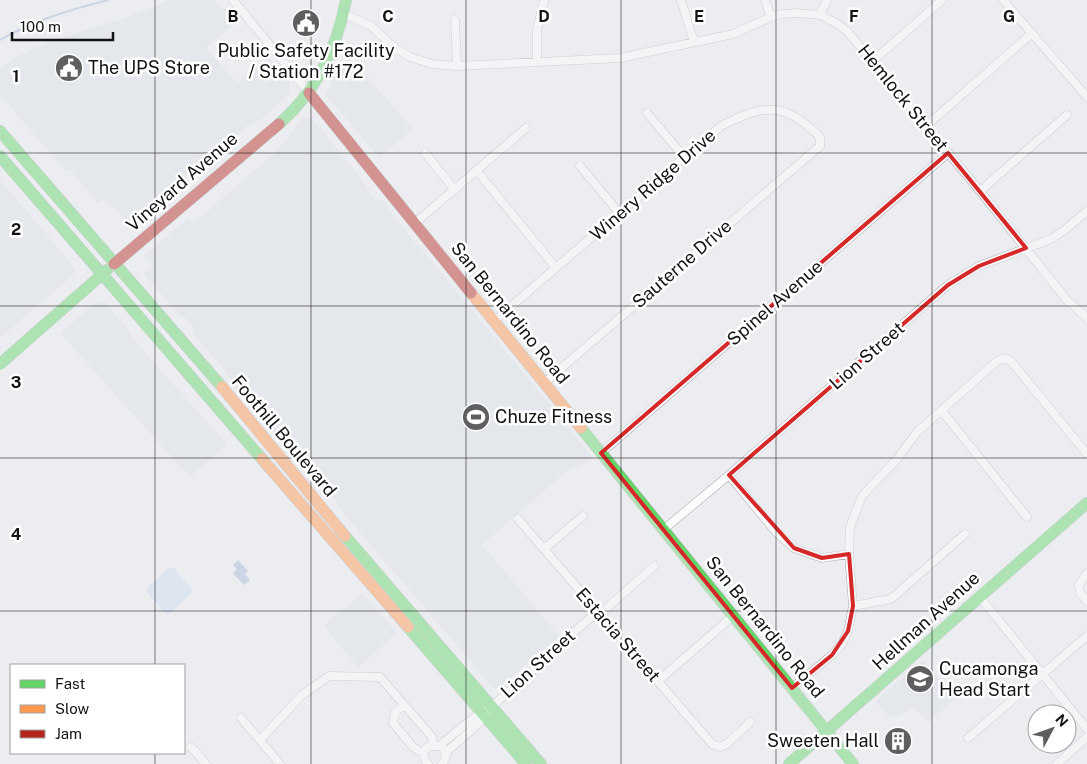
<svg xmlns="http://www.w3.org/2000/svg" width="1087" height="764" viewBox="0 0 1087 764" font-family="'Public Sans',sans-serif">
<rect width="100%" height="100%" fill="#ebedf0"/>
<path fill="#dbdfe6" d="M170,0h43l25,19 -32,29 31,35 31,-26 22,26v6l-1,5 -7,7 -21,19 -14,6 -31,26 -4,-1 -83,73 -13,-15 -2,1 -4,-5v-2l-1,1 -5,-5 -6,4 -29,-34 -3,2 -66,-76v-28l31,-17 20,-9 72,-22z
M352,60l61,69 -34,28 -53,-62 14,-34z
M307,117h4l52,64 3,8 10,11h6l33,43 5,4 173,211 -30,16 -81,71 77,91 -58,50 -5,2 -6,-4 -146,-170v-2l-11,-14 -4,-1 -91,-106 -13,-21 -30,-34 -2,-9 -9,-10 -4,-1 -36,-42 8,-7 -8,-11 42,-36 2,-1 3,3 12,-7 73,-63 21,-27 6,-7z
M0,180l76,89 -1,4 -74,64 -1,-2z
M96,302h9l25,30v3l97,110 -36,31 -3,-1 -128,-142z
M362,593l35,40 -39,34 -34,-41z
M923,660l32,38 -26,24 -16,-16 -14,10 -12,-1 -11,-14z"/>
<path fill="#cddcef" d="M169,568h5l18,21v4l-23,21 -4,-1 -18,-21 1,-5z"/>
<path fill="#a4b8d3" d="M238,560l10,11 -3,3 5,6 -6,5 -11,-12 4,-4 -4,-4z"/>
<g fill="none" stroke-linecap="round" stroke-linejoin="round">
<path stroke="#a4b8d3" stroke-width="2" d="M0,40c34,-20 70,-30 108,-40"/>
<defs>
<path id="street" d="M233,0l76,93
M681,0l13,42
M765,0l6,17
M1003,0l84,97
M344,14l27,12 24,22 15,9 22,7 25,2 163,-8 113,-24 38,-17 12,-3 14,-1 23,2 16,8 11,8 133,160 86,108 21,19
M820,15l7,-15
M455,20l2,46
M537,61v-31l7,-30
M873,61l69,-61
M647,113l38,45
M926,126l105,-92
M425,153l30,37
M580,166l40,48
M477,171l79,97
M980,191l87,-76
M415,223l111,-95
M494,321l227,-195c44,-22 62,-25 99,11v9l-276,237
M942,411l85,106
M601,453l347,-300
M729,475l47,57 18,16 28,10 27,-4
M518,519l194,225 8,3 7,-3 23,-22
M663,530l66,-55 219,-190 31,-19 72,-27 15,-10 21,-18
M544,549l39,-33
M1087,573l-8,12 1,8 7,8
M979,596l108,133
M853,606l38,-7 74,-65
M658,681l75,-65
M792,688l40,-33 10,-11 6,-13 5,-25 -4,-52 1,-27 12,-31 36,-38 19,-26 80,-71 8,-3 6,3 76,93
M404,705l-9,7 -2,11 20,24 11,7
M241,718l39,46
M968,738l119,-102
M260,740l42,-45 27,-19 51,1 52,60 1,8
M439,746l33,-27 12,-8
M191,747l15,17
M445,753l32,-28 15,-19 38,-32 13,-15 47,-41 10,-4 54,-48
M428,764c-20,-24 33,-24 14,0
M1057,764l30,-27"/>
<path id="fast" d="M279,124c38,-33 58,-76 67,-124
M0,131l222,256
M0,156l262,303
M0,364l107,-94
M581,428l272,336
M345,536l196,228
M408,627l118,137
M789,764l298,-261"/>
<path id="slow" d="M471,293l110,135
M222,387l123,149
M262,459l146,168"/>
<path id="jam" d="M309,93l162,200
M114,264l165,-140"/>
</defs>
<use href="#street" stroke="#a9aaad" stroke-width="9"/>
<use href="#fast" stroke="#a9aaad" stroke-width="12"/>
<use href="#slow" stroke="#a9aaad" stroke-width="12"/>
<use href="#jam" stroke="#a9aaad" stroke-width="12"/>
<use href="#street" stroke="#fcfcfd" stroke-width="8"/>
<use href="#fast" stroke="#63d668" stroke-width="11"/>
<use href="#slow" stroke="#ff974d" stroke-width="11"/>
<use href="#jam" stroke="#b3261e" stroke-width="11"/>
</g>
<path d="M0 0H1087V764H0ZM948,153l78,95 -47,18 -31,19 -219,190 65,73 28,10 27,-4 4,52 -5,25 -16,24 -40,33 -191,-235z" fill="#ebedf0" fill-opacity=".55" fill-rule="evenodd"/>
<path fill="none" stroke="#d62828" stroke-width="4" stroke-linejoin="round" d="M948,153l78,95 -47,18 -31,19 -219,190 65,73 28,10 27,-4 4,52 -5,25 -16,24 -40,33 -191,-235z"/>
<path fill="none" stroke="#121314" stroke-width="1" stroke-opacity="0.55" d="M155,0v665M311,0v764M466,0v764M621,0v764M776,0v764M932,0v764M0,153h1087M0,306h1087M0,458h1087M0,611h1087M155,753v11"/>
<defs>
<symbol id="civic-disc" viewBox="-11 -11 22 22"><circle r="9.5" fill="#5e5f61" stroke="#fff"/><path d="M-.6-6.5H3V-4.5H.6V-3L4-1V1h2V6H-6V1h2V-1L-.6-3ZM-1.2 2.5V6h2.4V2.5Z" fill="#fff"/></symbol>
<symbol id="stadium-disc" viewBox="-11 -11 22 22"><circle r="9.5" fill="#5e5f61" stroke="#fff"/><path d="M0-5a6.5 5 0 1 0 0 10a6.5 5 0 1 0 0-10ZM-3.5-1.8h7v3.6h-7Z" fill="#fff"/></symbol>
<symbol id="school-disc" viewBox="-11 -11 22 22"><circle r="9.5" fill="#5e5f61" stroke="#fff"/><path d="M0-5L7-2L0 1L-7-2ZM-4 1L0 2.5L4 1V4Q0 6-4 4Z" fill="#fff"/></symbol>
<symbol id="building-disc" viewBox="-11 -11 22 22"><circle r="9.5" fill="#5e5f61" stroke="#fff"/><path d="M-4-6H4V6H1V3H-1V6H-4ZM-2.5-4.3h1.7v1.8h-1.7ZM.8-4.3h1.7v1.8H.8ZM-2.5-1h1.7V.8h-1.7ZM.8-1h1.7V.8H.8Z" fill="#fff"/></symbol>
</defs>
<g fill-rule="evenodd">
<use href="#civic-disc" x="290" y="7" width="32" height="32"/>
<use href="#civic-disc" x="53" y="52" width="32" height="32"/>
<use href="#stadium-disc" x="460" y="401" width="32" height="32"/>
<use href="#school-disc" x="904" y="663" width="32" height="32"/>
<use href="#building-disc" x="882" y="725" width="32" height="32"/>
</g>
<g text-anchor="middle" stroke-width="5" stroke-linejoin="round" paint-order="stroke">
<g font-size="18" fill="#121314" stroke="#fff" text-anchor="start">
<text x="306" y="57" text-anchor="middle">Public Safety Facility<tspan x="306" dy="21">/ Station #172</tspan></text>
<text x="88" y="74">The UPS Store</text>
<text x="495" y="423">Chuze Fitness</text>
<text x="939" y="675">Cucamonga<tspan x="939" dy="21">Head Start</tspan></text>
<text x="879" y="747" text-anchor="end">Sweeten Hall</text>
</g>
<g font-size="18" fill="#121314" stroke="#fff">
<text transform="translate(903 98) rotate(51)" y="6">Hemlock Street</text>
<text transform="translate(182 182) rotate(-41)" y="6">Vineyard Avenue</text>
<text transform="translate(653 185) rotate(-41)" y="6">Winery Ridge Drive</text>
<text transform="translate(682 264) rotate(-41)" y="6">Sauterne Drive</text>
<text transform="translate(775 303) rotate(-41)" y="6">Spinel Avenue</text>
<text transform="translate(510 313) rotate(51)" y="6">San Bernardino Road</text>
<text transform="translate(867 356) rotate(-41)" y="6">Lion Street</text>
<text transform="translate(284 436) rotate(50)" y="6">Foothill Boulevard</text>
<text transform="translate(926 621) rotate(-42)" y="6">Hellman Avenue</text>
<text transform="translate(765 627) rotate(51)" y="6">San Bernardino Road</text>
<text transform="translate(618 635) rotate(49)" y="6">Estacia Street</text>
<text transform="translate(538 664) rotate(-42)" y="6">Lion Street</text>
</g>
</g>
<g font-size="16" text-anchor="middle" font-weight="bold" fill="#121314" stroke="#fff" stroke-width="5" stroke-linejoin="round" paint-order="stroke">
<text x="233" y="22">B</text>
<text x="388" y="22">C</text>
<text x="544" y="22">D</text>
<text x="699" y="22">E</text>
<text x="854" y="22">F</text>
<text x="1009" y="22">G</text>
<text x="16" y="82">1</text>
<text x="16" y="235">2</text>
<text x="16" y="388">3</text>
<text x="16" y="540">4</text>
</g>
<rect x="10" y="664" width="175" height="90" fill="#ffffff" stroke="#a0a1a1"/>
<rect x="20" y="680" width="25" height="8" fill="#63d668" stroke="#a0a1a1"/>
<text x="55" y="689" font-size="15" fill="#121314">Fast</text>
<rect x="20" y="705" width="25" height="8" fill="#ff974d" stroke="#a0a1a1"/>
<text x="55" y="714" font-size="15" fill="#121314">Slow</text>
<rect x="20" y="730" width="25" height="8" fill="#b3261e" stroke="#a0a1a1"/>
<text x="55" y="739" font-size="15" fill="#121314">Jam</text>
<g transform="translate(1052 729) rotate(49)"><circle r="24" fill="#ffffff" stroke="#a0a1a1"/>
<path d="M0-4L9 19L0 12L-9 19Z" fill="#5e5f61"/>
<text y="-8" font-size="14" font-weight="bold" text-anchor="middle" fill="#121314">N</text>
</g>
<path d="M12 32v8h101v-8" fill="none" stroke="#121314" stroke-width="2.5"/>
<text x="20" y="32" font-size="15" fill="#121314" stroke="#ffffff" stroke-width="4" paint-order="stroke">100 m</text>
</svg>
